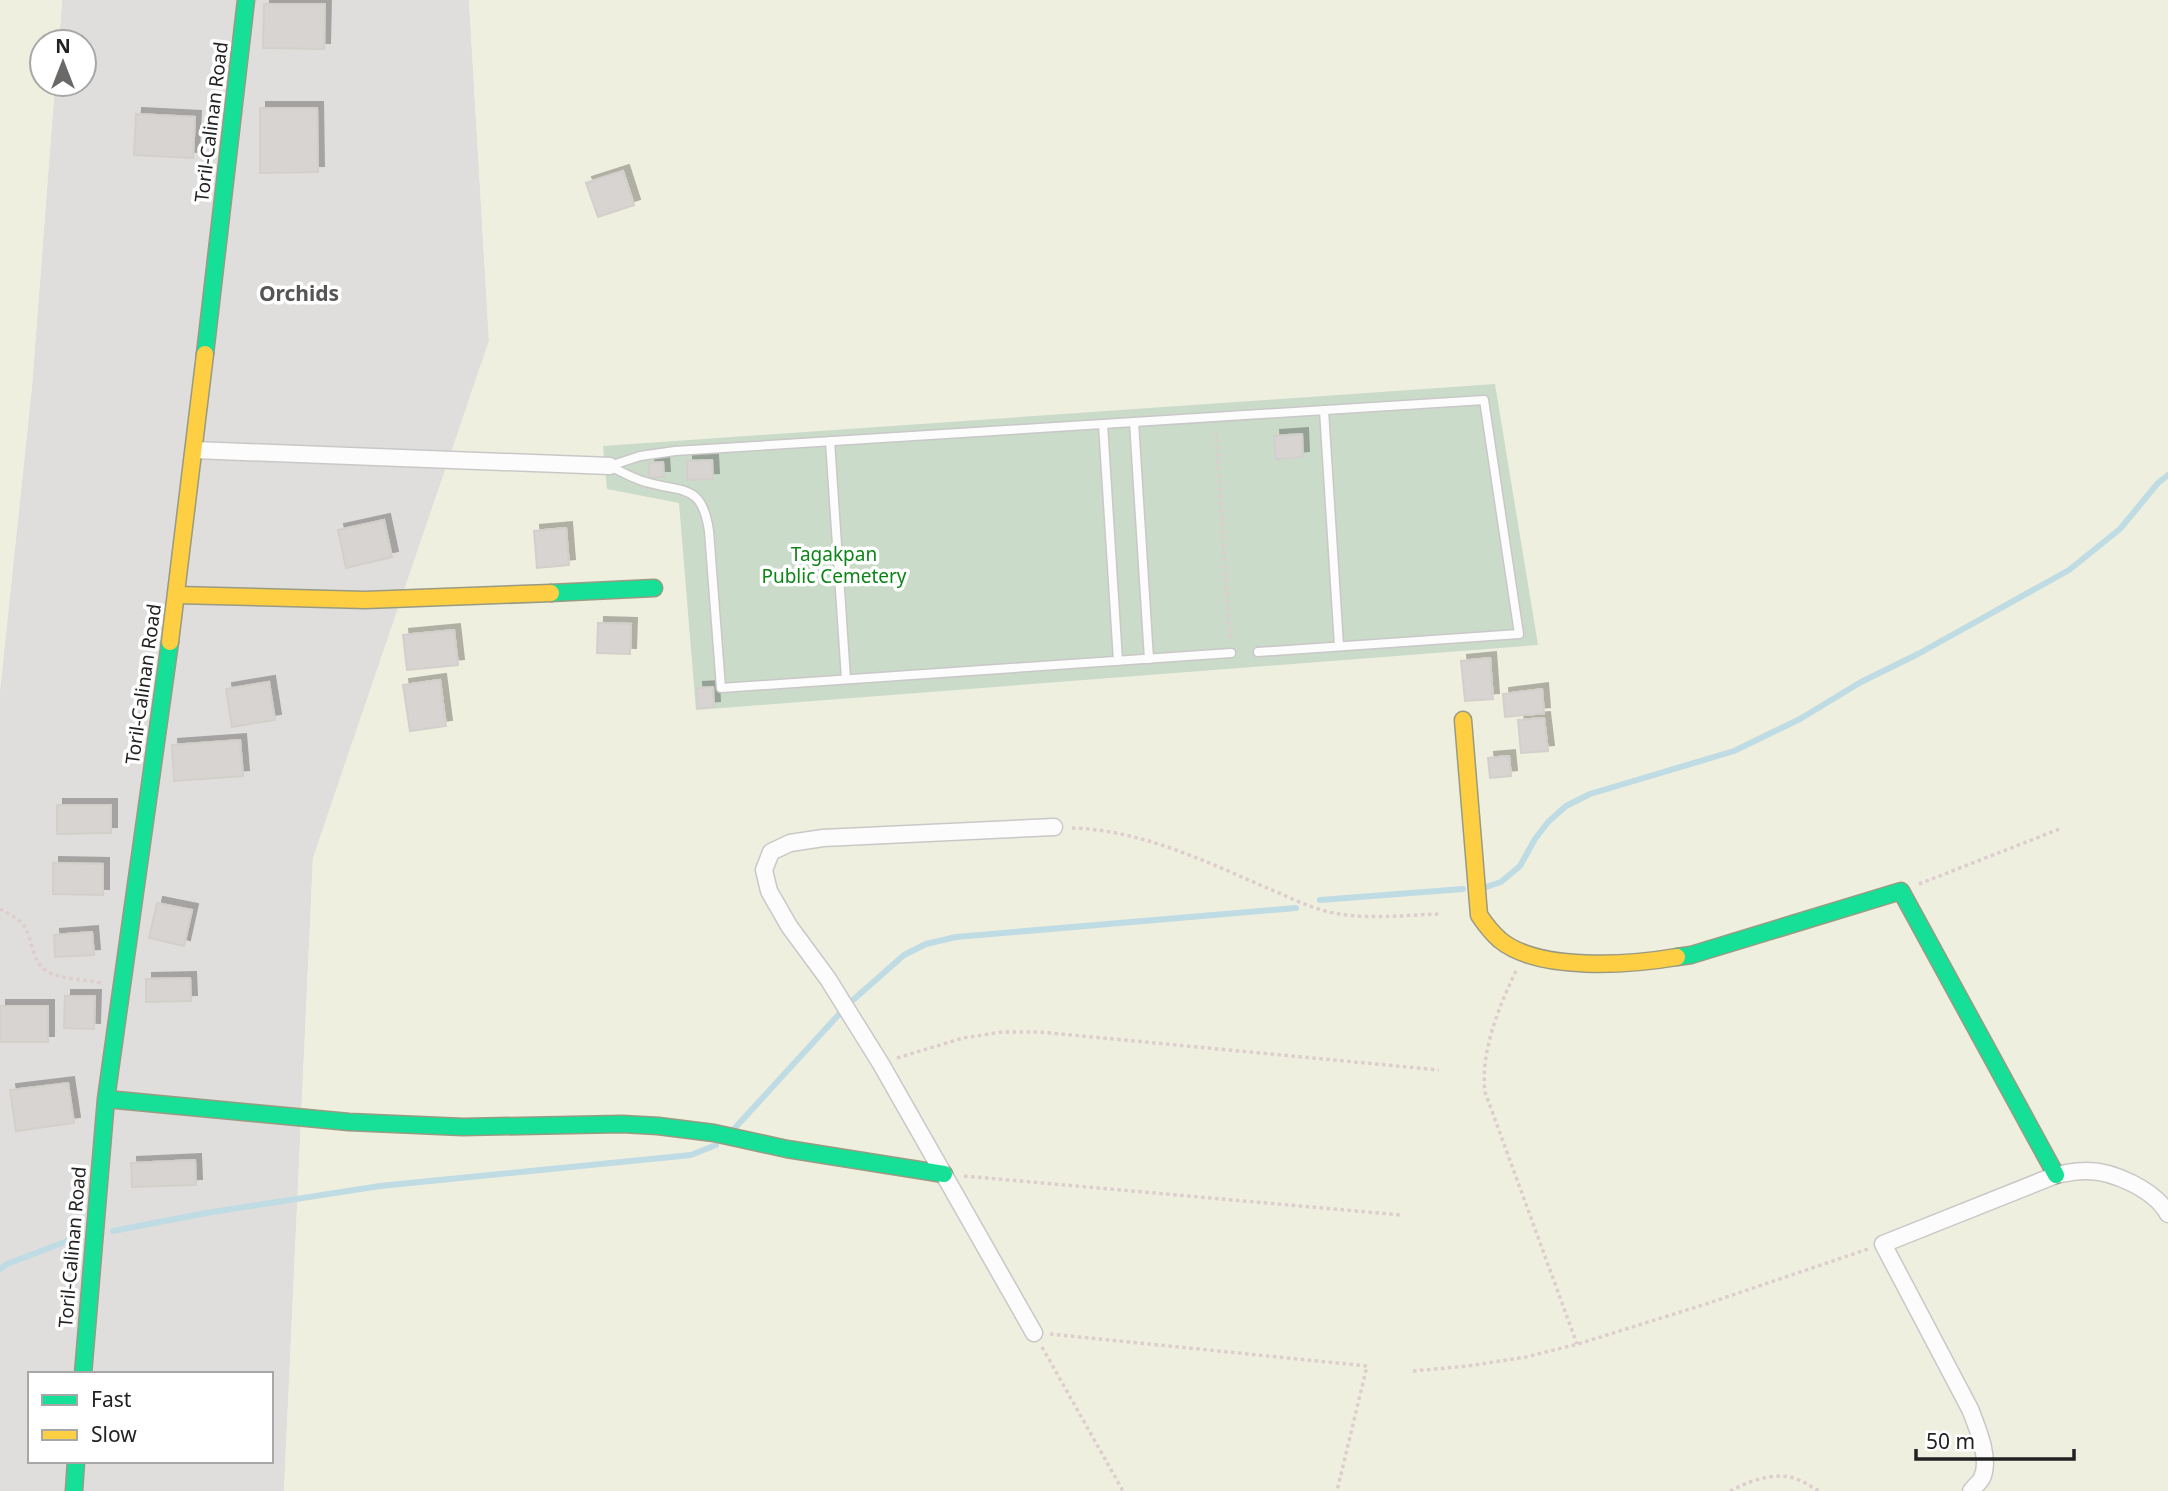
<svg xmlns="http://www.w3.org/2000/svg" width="2168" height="1491" viewBox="0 0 2168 1491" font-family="'Noto Sans',sans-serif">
<defs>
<filter id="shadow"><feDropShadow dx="6" dy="-6" stdDeviation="0" flood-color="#0004"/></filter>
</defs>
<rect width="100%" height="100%" fill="#f0eeeb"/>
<path fill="#dfdedc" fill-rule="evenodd" d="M62,0h407l20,341 -176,517 -29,633h-284v-801l32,-304 23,-302h29v-42h-25zM30,1374h241v87h-241z"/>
<path fill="#efefdf" d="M0,0h62l-3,42h-17v42h13l-23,302 -32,304z
M469,0h1699v1491h-1884l29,-633 176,-517z"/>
<path fill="#cadbca" d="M1495,384l43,261 -842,65 -17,-207 -72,-14 -4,-43z"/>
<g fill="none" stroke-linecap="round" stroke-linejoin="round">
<path stroke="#bfdbe3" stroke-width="6" d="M1486,887l15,-5 19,-16 15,-27 13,-17 18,-16 24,-12 144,-43 66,-32 61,-37 57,-28 151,-84 51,-41 38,-46 10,-8
M1320,900l143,-11
M853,1000l51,-45 22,-11 30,-7 340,-29
M734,1129l108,-118
M113,1231l93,-18 174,-27 311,-31 25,-10
M0,1269l7,-5 71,-27"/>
</g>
<path fill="#d7d4d2" stroke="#d3d0cc" stroke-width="2" filter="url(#shadow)" d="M264,4h61l-1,45 -61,-1z
M260,108h57l1,64 -58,1z
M136,114l59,3 -2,41 -59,-3z
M623,171l11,34 -36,12 -12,-34z
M1302,434l1,23 -27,2 -2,-23z
M712,460l1,19 -26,1v-19z
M663,462l1,15h-15v-14z
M384,520l8,37 -46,11 -8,-38z
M566,528l3,37 -32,3 -3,-37z
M598,623l33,1 -1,30 -33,-1z
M454,630l4,35 -51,5 -4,-35z
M1490,658l3,41 -28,2 -4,-40z
M440,680l6,46 -36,5 -7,-46z
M269,682l6,38 -43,7 -6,-38z
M713,687l1,20 -16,1 -1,-20z
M1542,689l2,24 -39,4 -2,-23z
M1544,718l4,33 -27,2 -3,-33z
M240,740l3,36 -69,5 -2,-36z
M1509,756l2,20 -21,2 -2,-20z
M57,805h54v28l-54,1z
M53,863l50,1v31l-50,-1z
M157,903l35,7 -8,36 -35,-8z
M92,932l2,23 -39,2 -1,-22z
M190,978l1,23 -45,1v-23z
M65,996h30l-1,33 -30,-1z
M0,1006h48v36h-48z
M68,1083l6,40 -58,8 -6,-41z
M195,1160l1,25 -64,2 -1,-24z"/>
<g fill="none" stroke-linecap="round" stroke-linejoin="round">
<defs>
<path id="lane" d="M1324,410l15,236
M1134,422l15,237
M1103,424l15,237
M830,441l16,238
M610,466l30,-10 35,-5 809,-51 35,234 -261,18
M610,466c12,6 24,13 36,16 37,11 56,1 63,49l12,157 510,-35"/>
<path id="street" d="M194,450l416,16
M1034,1333l-153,-269 -53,-85 -39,-53 -20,-35 -5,-21 7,-18 19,-9 33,-5 231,-11
M1971,1491c3,-4 9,-9 11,-13 9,-19 -5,-51 -12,-69l-87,-165 173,-69c10,-2 19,-4 29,-4 27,-1 70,19 83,43"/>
<path id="fast" d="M205,354l41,-354
M551,593l103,-5
M1677,957l14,-2 210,-64 155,284
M106,1099l243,23 114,5 159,-3 36,2 56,7 73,16 157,25
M83,1374l23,-275 64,-457
M74,1491l2,-30"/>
<path id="slow" d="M177,595l188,5 186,-7
M170,642l35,-288
M1463,720l16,195c6,9 13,18 21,25 39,32 130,25 177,17"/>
</defs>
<use href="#lane" stroke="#c9c8c7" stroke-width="11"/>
<use href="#street" stroke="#c9c8c7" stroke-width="19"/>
<use href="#fast" stroke="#999a82" stroke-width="19"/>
<use href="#slow" stroke="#999a82" stroke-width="19"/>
<path stroke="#dccecd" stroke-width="3.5" stroke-dasharray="3.5 3.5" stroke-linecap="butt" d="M1216,432l14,209
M1072,828c69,2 133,33 195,60 18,7 36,17 55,22 36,11 80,5 118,4
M1919,884l143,-56
M0,909c9,5 21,10 26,20 7,14 6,33 22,43 12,7 40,8 54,11
M1516,971c-17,35 -36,82 -31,121l92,252
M897,1058l66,-20 39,-6h38l399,38
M964,1176l437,39
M1050,1334l317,32 -30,125
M1042,1347l81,144
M1413,1371l55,-5 58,-9 52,-13 128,-40 162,-55
M1730,1491c19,-10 48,-21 69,-11 7,3 13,7 20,11"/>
<use href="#lane" stroke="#fdfcfc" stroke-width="8"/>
<use href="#street" stroke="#fdfcfc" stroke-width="16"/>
<use href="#fast" stroke="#16e098" stroke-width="16"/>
<use href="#slow" stroke="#ffcf43" stroke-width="16"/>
</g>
<g text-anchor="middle" stroke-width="7" stroke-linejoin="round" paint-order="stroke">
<g font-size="19" fill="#222" stroke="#fff">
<text transform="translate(211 122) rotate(-83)" y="7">Toril-Calinan Road</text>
<text transform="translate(143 684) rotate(-82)" y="7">Toril-Calinan Road</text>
<text transform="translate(72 1247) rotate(-85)" y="7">Toril-Calinan Road</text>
</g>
<g font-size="19" fill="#0c8416" stroke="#fff">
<text x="834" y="561">Tagakpan<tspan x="834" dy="22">Public Cemetery</tspan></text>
</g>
<g font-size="21" font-weight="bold" fill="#555" stroke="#fff">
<text x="299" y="301">Orchids</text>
</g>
</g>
<rect x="28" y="1372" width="245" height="91" fill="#ffffff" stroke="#a7a7a7" stroke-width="2"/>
<rect x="42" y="1395" width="35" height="10" fill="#16e098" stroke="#a7a7a7" stroke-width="2"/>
<text x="91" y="1407" font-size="21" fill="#222222">Fast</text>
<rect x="42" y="1430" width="35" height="10" fill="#ffcf43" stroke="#a7a7a7" stroke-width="2"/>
<text x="91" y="1442" font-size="21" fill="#222222">Slow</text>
<g transform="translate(63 63)"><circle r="33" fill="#ffffff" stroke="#a7a7a7" stroke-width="2"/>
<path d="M0-5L12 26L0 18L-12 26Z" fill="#6a6968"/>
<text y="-10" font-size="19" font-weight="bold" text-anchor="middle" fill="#222222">N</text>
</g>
<path d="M1916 1449v10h158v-10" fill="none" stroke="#222222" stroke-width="3.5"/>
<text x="1926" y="1449" font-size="21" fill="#222222" stroke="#ffffff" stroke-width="5" paint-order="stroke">50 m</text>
</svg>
